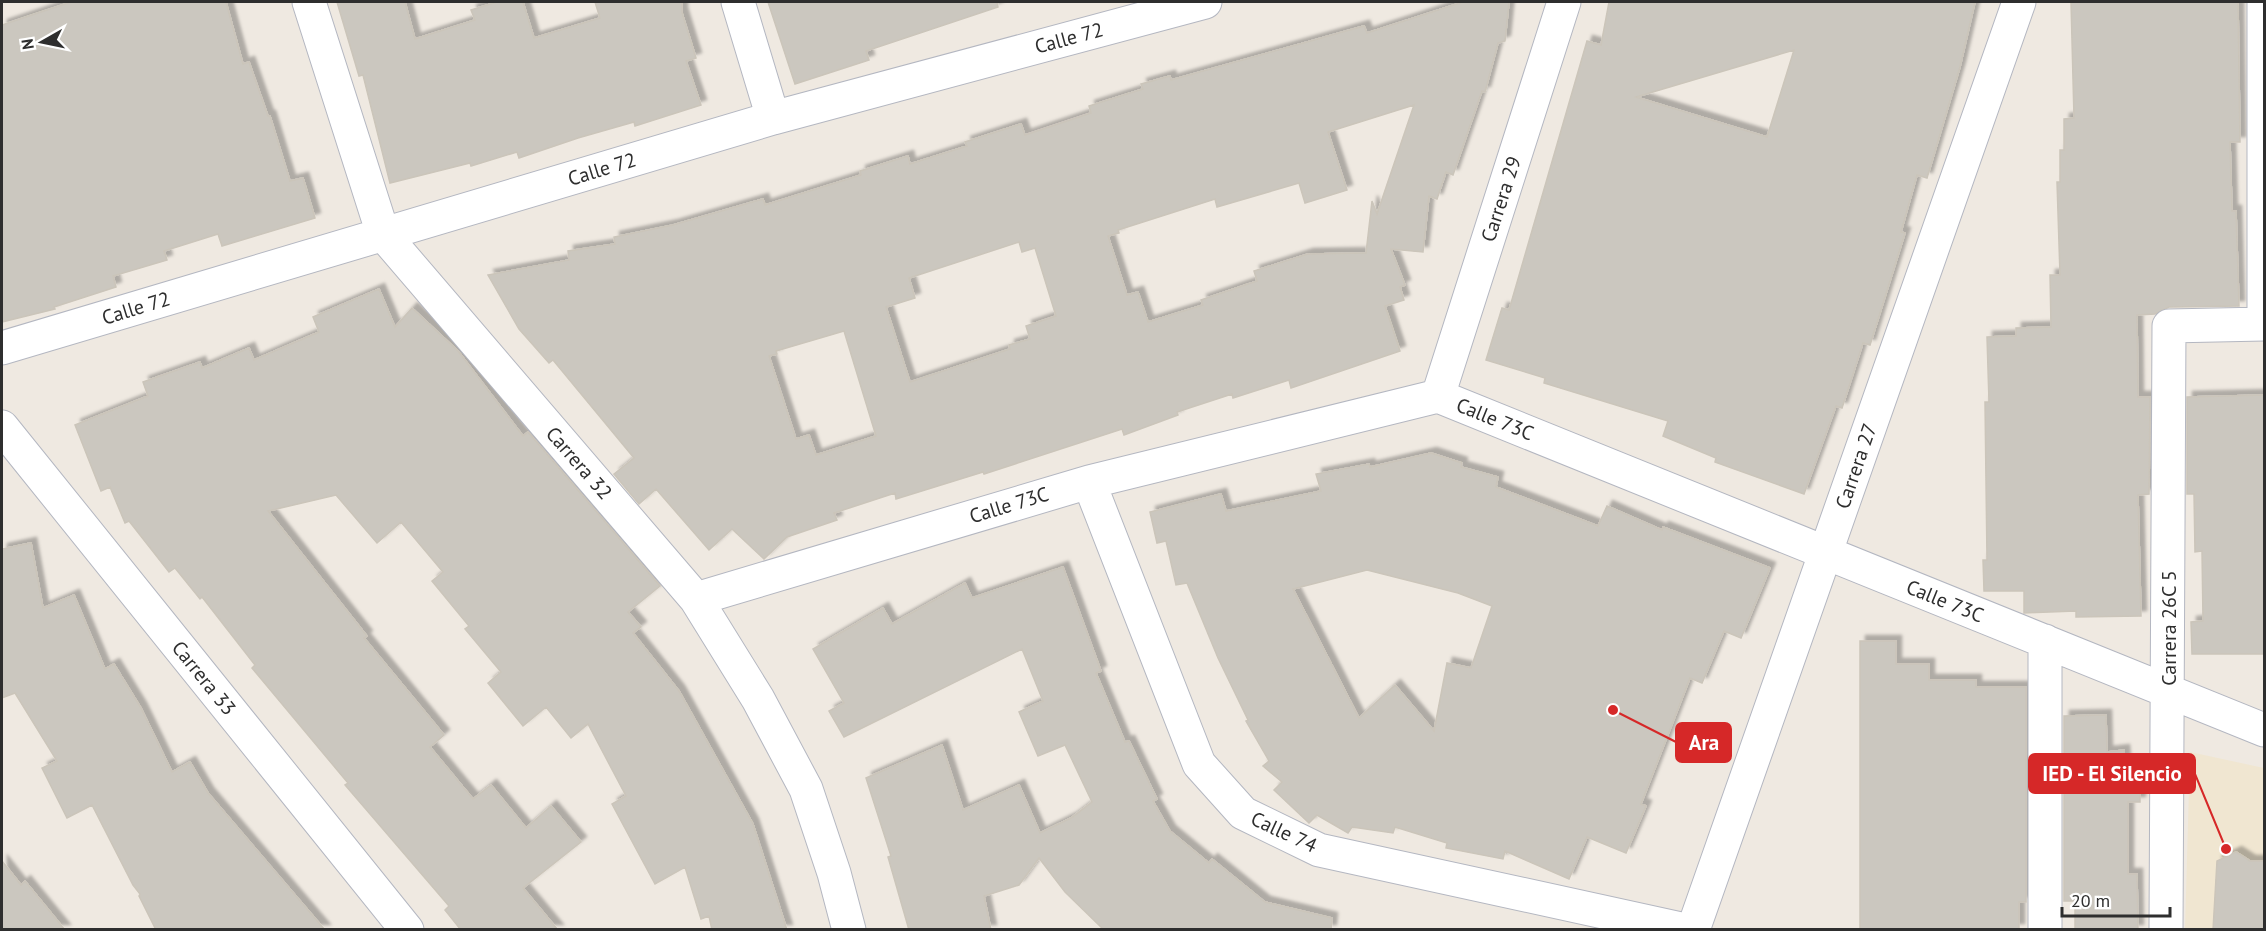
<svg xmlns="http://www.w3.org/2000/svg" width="2266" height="931" viewBox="0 0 2266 931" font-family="'PT Sans',sans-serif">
<defs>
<filter id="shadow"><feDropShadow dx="5.5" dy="-5.5" stdDeviation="1.5" flood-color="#0004"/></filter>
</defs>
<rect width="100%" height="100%" fill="#efe9e1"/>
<path fill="#f0e6d1" d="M2190,752l74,16v161l-79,1z"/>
<path fill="#cbc7bf" stroke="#cbc5ba" stroke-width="1.5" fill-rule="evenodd" filter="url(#shadow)" d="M71,2h155l17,62 6,-2 19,54h2l20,65 13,-3 12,40 -93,28 -4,-12 -54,17 3,9 -54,16 3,11 -62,20 1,2 -53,13v-297z
M337,2h68l10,37 60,-19 -4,-10 26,-8h26l11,36 66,-20 -5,-16h87v11l14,45 -10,3 15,44 -66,21 -1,-4 -56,16 -59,20 -2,-6 -46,14 -1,-3 -80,20 -27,-108 -4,1z
M768,2h229l1,5 -132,44 3,9 -74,24z
M1463,2h46l-4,39 -7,2 -13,49 -3,-1 -29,84 -7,-3 -9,27 -8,-3 -6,56 -32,-3 14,36 -5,2 4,13 -19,6 15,45 -109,37 -2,-8 -56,18 -1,-4 -55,18 1,3 -54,20 -2,-6 -138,45 -1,-2 -87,27 -1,-6 -61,20 3,7 -50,17 -23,22 -32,-30 -23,21 -53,-61 -17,15 -25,-30 20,-16 -81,-98 -4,3 -30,-34 -31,-54 81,-15 -1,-9 47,-7 -1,-7 59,-12 90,-26 2,6 96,-30 -1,-4 48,-15 2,8 57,-18 -2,-4 56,-18 4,11 66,-22 -2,-7 54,-17 -2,-5 29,-8 1,4 193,-54 3,7zM1414,105l-37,109 -5,-13 -6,52 -58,1 -54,17 3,10 -56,19 2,5 -55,17 -10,-30 -11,3 -19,-59 11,-3 -1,-3 97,-31 2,8 82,-24 6,20 42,-13 -19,-58zM1019,242l3,10 13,-4 21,68 -30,10 4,13 -21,6 1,4 -100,33 -24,-75 29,-9 -6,-20zM844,331l32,105 -60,19 -7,-20 -13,4 -27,-83 8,-2 -1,-3z
M1609,2h366l-15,65 -33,111 -10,-3 -16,57 4,1 -35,112 -7,-2 -21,65 -6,-2 -32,88 -89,-32 1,-4 -53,-22 5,-15 -124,-38 1,-5 -59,-18 16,-52 7,2 78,-269 14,4zM1794,50l-27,87 -131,-40z
M2071,2h167l2,140h-10l2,69h4l3,95 -70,1 -14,7 -18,1 1,82h12l-1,97 -11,1 3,121 -65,1v-6l-52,2v-22h-40l-1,-31h4l-2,-158h4l-2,-65 29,-1v-8l35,-1 -1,-52h10l-3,-93h3v-32h4v-31l10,-1z
M379,289l16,38 17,-19 46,43 65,85 5,-4 132,154 -32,26 13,15 -8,6 46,58 74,133 34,106h-75l-3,-14 -8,3 -16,-52 -30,17 -43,-80 14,-8 -38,-72 -17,14 -25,-31 -23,19 -35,-43 13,-11 -36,-43 4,-3 -37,-45 11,-9 -42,-50 -24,21 -41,-48 -68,16 99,125 -3,2 80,97 -14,12 43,52 18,-14 35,43 25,-22 30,36 -58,46 35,42h-97l-16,-20 4,-4 -104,-121 3,-2 -96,-115 3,-3 -53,-68 -2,2 -25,-31 -6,4 -40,-51 -4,2 -15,-36 -9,4 -26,-66 73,-29 -5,-14 57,-20 2,6 47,-20 5,12 65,-28 -6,-15z
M2265,395v259h-73l-1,-32 12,-1 -1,-70 -7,1 -1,-58h-7v-97z
M1431,453l31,10 -1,4 37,10 -2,10 102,39 9,-20 55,24 1,-3 107,41 -29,70 -17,-7 -22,52 -12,-5 -49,126 5,2 -20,47 -39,-16 -18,42 -64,-28 -2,8 -57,-11 1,-5 -52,-16 -2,6 -41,-6 -4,6 -31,-18 -8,8 -35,-33 8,-8 -19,-16 6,-5 -23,-40 2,-1 -30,-62 -31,-75 -11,2 -10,-44 -9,2 -7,-31 71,-18 5,17 95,-20 -5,-17 53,-10 1,3zM1367,570l91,23 34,13 -21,62 -24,-5 -13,68 -39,-46 -36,33 -66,-129z
M31,543l12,65 31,-13 31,74 9,-5 27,44 31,64 18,-10 18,31 117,137h-169l-17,-34 1,-2 -7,-9 -41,-80 -25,13 -25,-50 15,-7 -42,-68 -13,5v-149z
M1063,567l38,104 -5,2 29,69 4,-1 28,58 -4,2 17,30 39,32 3,-4 53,43 67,16 -1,12h-227l-39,-38 -26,-34 -20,27 -35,11 7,34h-82l-21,-73 3,-1 -25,-78 76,-33 21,65 56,-25 21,48 31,-15 21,-16 -27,-57 -27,11 -19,-44 24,-11 -21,-52 -178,88 -15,-26 15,-8 -31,-54 70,-41 9,16 73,-41 7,15z
M1860,641h36v23h33v16h47v7h50v215h-7v27l-159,1z
M2106,715l1,37 17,-2 1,12h15v40h-12v72h9l1,56h-63v-29h-11v-185z
M2236,852l14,9h15v69h-52l4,-69z
M2,861l19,24 4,-4 40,49h-63z"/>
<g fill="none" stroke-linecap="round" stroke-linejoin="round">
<defs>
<path id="street" d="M309,2l74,232 313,365 62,100 48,90 28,84 15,57
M738,2l35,116
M2,348l771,-230 432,-116
M1438,396l126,-394
M2,427l405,503
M1089,482l110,282 44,49 76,37 367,80
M696,599l393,-117 349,-86 826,334
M2045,930v-289
M2166,930l3,-604 95,-2v-322"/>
<path id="secondary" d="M1693,930l326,-928"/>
</defs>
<use href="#street" stroke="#b4b7c1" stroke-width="35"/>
<use href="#secondary" stroke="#b4b7c1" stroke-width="35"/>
<use href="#street" stroke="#fff" stroke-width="33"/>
<use href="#secondary" stroke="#fff" stroke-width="33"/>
</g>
<g text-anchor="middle" stroke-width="4.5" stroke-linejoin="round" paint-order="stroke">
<g font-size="20" fill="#2e2e2e" stroke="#fff">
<text transform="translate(1069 38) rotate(-15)" y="7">Calle 72</text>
<text transform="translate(602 169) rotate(-17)" y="7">Calle 72</text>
<text transform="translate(1501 199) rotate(-72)" y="7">Carrera 29</text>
<text transform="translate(136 308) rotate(-17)" y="7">Calle 72</text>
<text transform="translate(1495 419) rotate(22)" y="7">Calle 73C</text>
<text transform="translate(579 463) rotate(49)" y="7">Carrera 32</text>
<text transform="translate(1856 466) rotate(-71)" y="7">Carrera 27</text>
<text transform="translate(1009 505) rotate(-17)" y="7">Calle 73C</text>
<text transform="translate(1945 601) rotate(22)" y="7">Calle 73C</text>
<text transform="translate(2169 628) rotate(-90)" y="7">Carrera 26C 5</text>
<text transform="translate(204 678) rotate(51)" y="7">Carrera 33</text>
<text transform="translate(1284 832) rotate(25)" y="7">Calle 74</text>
</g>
</g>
<path fill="none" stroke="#d62828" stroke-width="2" d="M1613 710L1676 742M2226 849L2195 774"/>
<g fill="#d62828" stroke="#fff" stroke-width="2">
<circle cx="1613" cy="710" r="6"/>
<circle cx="2226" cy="849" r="6"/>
</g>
<g fill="#d62828" stroke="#d62828" stroke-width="2">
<rect x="1676" y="723" width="55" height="39" rx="6"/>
<rect x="2029" y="754" width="166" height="39" rx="6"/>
</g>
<g font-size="21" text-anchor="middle" font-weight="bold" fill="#fff">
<text x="1704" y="750">Ara</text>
<text x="2112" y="781">IED - El Silencio</text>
</g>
<rect width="2266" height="931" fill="none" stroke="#2e2e2e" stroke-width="6"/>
<g transform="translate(42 42) rotate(261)" stroke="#ffffff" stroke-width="4.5" paint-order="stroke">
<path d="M0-4.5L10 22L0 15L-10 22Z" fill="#2e2e2e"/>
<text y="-9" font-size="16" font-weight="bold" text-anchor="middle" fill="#2e2e2e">N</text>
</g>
<path d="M2062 907v9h108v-9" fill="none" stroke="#2e2e2e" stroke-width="3"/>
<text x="2071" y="907" font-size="18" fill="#2e2e2e" stroke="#ffffff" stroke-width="4.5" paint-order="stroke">20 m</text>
</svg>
